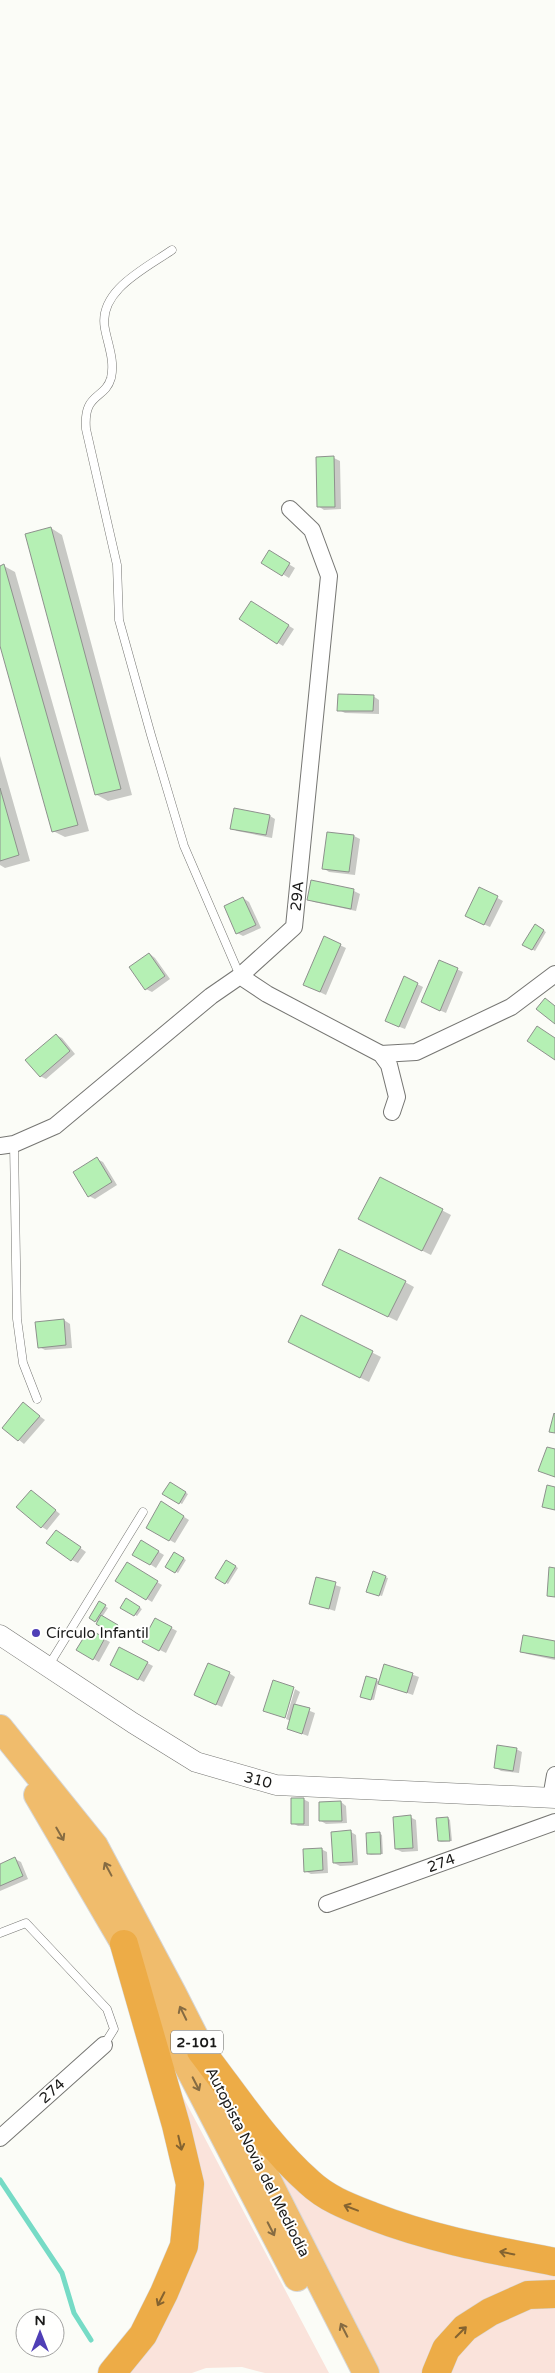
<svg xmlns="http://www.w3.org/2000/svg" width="555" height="2373" viewBox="0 0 555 2373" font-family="'Varela Round',sans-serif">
<rect width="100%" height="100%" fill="#fbfcf7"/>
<path fill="#fae3db" d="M172,2076l157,297h-64l-23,-6 -36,1 -14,5h-74l75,-128z
M263,2144l34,37 258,91v15l-36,2 -93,84h-51z
M555,2304v69h-107l4,-12 25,-30 38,-23z"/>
<path fill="#0003" d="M334,458l6,3 1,48 -17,1 -6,-4z
M51,528l11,7 70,260 -24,6 -11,-6 -70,-260z
M269,552l26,16 -6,10 -26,-16z
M4,566l11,6 74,259 -24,6 -12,-6 -53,-189v-75z
M251,602l43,27 -11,17 -43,-27z
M373,696l6,4v14l-34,-1 -6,-3z
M0,756l30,105 -25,7 -5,-3z
M270,816l5,3 -3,19 -35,-7 -5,-3z
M328,833l26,3 6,3 -5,36 -26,-3 -6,-4z
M312,882l42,9 6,3 -4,17 -42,-9 -6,-3z
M479,888l24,13 -13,26 -18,-8z
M243,898l6,4 12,26 -18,8 -6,-3z
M535,926l11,6 -11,19 -11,-7z
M325,938l21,10 -20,47 -15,-7z
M150,954l5,4 15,21 -18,13 -6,-3z
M439,961l24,11 -17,41 -18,-8z
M405,978l18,9 -18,42 -13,-5z
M56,1035l6,3 13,16 -29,25 -6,-3z
M97,1159l6,3 14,23 -22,14 -6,-3z
M380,1178l71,37 -20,40 -63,-31z
M405,1282l9,5 -17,34 -65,-32z
M302,1317l79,40 -12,25 -71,-35z
M64,1320l6,4 2,24 -27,2 -6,-3z
M23,1404l22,16 -21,24 -21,-17z
M170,1483l18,11 -6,10 -18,-10z
M37,1495l23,19 -13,16 -5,-3z
M167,1506l22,14 -14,23 -27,-15z
M62,1535l24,17 -8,11 -6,-3z
M142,1542l22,13 -8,13 -22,-14z
M174,1553l12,7 -8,13 -11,-7z
M227,1561l11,7 -10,16 -11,-7z
M127,1564l35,21 -10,17 -35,-21z
M385,1577l3,1 -6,18 -12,-4z
M317,1579l24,8 -6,24 -25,-8z
M127,1600l15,9 -5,7 -15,-9z
M100,1603l8,5 -6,9 18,11 -4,6 -25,-16z
M156,1620l21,11 -11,22 -22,-11z
M89,1631l21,11 -11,20 -21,-12z
M555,1642v18l-28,-6 -5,-3z
M120,1649l33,17 -9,16 -33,-17z
M385,1665l34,12 -6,18 -35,-12 -4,17 -10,-2 12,-18 4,2z
M229,1673l6,4 -13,30 -21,-9z
M295,1689l5,3 -5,13 20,8 -7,23 -19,-7 2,-8 -5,-2z
M516,1749l6,3 -3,21 -18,-2 -6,-4z
M303,1799l6,3v24h-11l-6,-3z
M341,1802l5,4 1,17 -21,1 -5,-3z
M410,1817l6,3 2,31 -16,1 -6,-3z
M448,1818l2,2 2,21 -11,1 -2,-1z
M351,1832l5,3 2,30 -18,1 -6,-3z
M379,1833l3,2 1,19 -12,1 -3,-1z
M321,1849l6,3 1,21 -17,1 -6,-3z
M15,1859l6,3 7,17 -28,12v-26z"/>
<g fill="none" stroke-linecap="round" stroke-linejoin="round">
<path stroke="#76dbc6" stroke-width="5" d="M0,2180l62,93 12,40 17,27"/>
</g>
<path fill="#b5f0b4" stroke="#8e918d" d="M334,456l1,51h-18l-1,-50z
M51,527l70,262 -26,6 -70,-261z
M269,550l21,13 -8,13 -21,-13z
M4,564l74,261 -26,7 -52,-186v-80z
M251,601l38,24 -12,19 -38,-25z
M338,694l36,1 -1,16h-36z
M0,788l19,67 -19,6z
M234,808l36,7 -4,20 -36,-6z
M327,832l27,3 -5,37 -27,-3z
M311,880l43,9 -3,20 -44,-9z
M479,887l19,9 -14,29 -19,-9z
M243,897l13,28 -20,9 -12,-28z
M535,924l9,6 -12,20 -10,-5z
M324,936l17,8 -21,48 -17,-7z
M149,953l16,23 -20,14 -16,-23z
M439,960l19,8 -18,43 -19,-9z
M404,976l14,7 -19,44 -14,-6z
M545,998l10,8v18l-19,-15z
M537,1026l18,12v22l-28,-19z
M56,1034l14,17 -30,26 -15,-17z
M97,1157l15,25 -24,15 -15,-25z
M380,1177l63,32 -21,42 -64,-32z
M339,1249l67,32 -18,36 -66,-32z
M301,1315l72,36 -13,27 -72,-36z
M64,1319l2,26 -28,3 -3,-26z
M23,1402l17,14 -22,25 -16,-13z
M554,1413l1,1v19l-6,-1z
M547,1447l8,2v28l-17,-6z
M170,1482l16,10 -7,12 -17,-10z
M547,1485l8,2v23l-13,-3z
M31,1490l25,20 -15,18 -25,-21z
M161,1501l23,15 -15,25 -23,-13z
M56,1530l25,17 -10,14 -25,-18z
M141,1540l18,11 -9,14 -18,-10z
M174,1552l10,6 -9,15 -10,-6z
M226,1560l10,6 -11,18 -10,-6z
M127,1562l31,19 -12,19 -31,-19z
M549,1567l6,1v29l-8,-1z
M373,1571l13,5 -7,20 -13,-4z
M316,1577l20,5 -7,27 -20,-5z
M126,1598l14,9 -6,9 -14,-8z
M99,1601l7,4 -11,17 -6,-4z
M101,1615l17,10 -5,9 -17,-10z
M155,1618l17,9 -13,24 -17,-9z
M89,1629l16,9 -12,22 -17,-10z
M523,1635l32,6v17l-35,-6z
M119,1647l29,15 -10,18 -28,-15z
M208,1663l22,9 -14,33 -22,-10z
M384,1664l29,9 -6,20 -29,-9z
M366,1676l11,3 -6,21 -11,-3z
M273,1680l21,7 -9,31 -22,-7z
M294,1704l16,4 -8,26 -15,-5z
M497,1745l20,3 -4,23 -19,-3z
M291,1798h13v26h-13z
M341,1801l1,20h-23v-19z
M411,1815l2,33 -18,1 -2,-32z
M448,1817l2,24h-12l-2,-23z
M351,1830l2,32 -20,1 -2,-31z
M380,1832l1,22h-14l-1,-21z
M322,1848l1,22 -19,2 -1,-23z
M15,1857l8,19 -23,10v-22z"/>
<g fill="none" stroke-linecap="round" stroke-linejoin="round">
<defs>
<path id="service" d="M172,250c-26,18 -75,41 -67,79 3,16 10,32 6,49 -6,22 -28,14 -25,51l31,136 2,55 32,115 33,111 56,130
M14,1144l3,175 6,44 14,36
M49,1665l94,-153
M0,1933l26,-10 81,86 7,20 -10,16"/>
<path id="minor" d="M240,976l27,18 114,60 8,11 8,32 -5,15
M381,1054l35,-2 95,-45 44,-33
M0,1146l14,-2 41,-18 156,-130 29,-20 54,-49 35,-351 -17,-46 -22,-21
M551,1798l4,-23
M327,1904l228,-82
M0,2138l104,-93"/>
<path id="tertiary" d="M0,1635l133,88 63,39 80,23 279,13"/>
<path id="trunk" d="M0,1728l95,118 78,147 193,380
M37,1795l87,149 173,334"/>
<path id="motorway" d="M201,2051c34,44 66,94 108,131 18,17 40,25 63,34 59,23 121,34 183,46
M112,2373l31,-38 21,-42 20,-47 6,-62 -14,-59 -52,-181
M436,2373l10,-24 19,-21 25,-16 38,-17 27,-1"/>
</defs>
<use href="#service" stroke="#767673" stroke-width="9"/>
<use href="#minor" stroke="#767673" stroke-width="18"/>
<use href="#tertiary" stroke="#767673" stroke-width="21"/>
<use href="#trunk" stroke="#d6d6d6" stroke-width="28"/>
<use href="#motorway" stroke="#d6d6d6" stroke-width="29"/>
<use href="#service" stroke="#fff" stroke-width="8"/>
<use href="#minor" stroke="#fff" stroke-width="16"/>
<use href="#tertiary" stroke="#fff" stroke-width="20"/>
<use href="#trunk" stroke="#f0bc6c" stroke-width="26"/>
<use href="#motorway" stroke="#edac47" stroke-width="28"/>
</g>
<defs><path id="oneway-shaft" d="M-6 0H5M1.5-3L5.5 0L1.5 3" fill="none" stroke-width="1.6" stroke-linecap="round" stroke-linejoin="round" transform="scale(1.25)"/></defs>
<g stroke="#856b42">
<use href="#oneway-shaft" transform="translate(60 1834) rotate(60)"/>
<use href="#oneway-shaft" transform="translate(108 1869) rotate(-118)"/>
<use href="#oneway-shaft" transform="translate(183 2013) rotate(-116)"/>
<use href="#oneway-shaft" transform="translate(196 2084) rotate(63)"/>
<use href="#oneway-shaft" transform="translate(271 2229) rotate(63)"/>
<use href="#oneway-shaft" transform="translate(344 2330) rotate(-117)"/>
</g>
<g stroke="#846330">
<use href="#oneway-shaft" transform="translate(180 2143) rotate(77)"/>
<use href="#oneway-shaft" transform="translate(351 2208) rotate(-159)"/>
<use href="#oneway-shaft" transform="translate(507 2253) rotate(-169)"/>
<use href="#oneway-shaft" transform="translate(161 2299) rotate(117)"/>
<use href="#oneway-shaft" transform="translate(461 2332) rotate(-45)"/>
</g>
<circle fill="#4f3fb6" stroke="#fffffe" stroke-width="2" cx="36" cy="1633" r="5"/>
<g text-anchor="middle" stroke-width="4" stroke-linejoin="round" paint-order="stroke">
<rect fill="#fffffe" stroke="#5f5f5e" stroke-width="1" x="171" y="2030.5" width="52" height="23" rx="4"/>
<g font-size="14" font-weight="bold" fill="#1a1a19">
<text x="197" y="2047">2-101</text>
</g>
<g font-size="15" fill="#1a1a19" stroke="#fffffe">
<text transform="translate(297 896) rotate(-84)" y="5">29A</text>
<text transform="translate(258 1780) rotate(15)" y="5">310</text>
<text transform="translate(441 1863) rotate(-20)" y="5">274</text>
<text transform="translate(52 2091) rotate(-42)" y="5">274</text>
<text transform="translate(258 2162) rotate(63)" y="5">Autopista Novia del Mediodía</text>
</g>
<g font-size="15" fill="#1a1a19" stroke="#fffffe" text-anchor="start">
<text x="46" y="1638">Círculo Infantil</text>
</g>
</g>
<g transform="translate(40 2333)"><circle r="24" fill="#fffffe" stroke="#a3a3a2"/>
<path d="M0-4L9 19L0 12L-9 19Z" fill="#4f3fb6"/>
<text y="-8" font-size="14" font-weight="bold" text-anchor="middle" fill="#1a1a19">N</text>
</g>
</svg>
